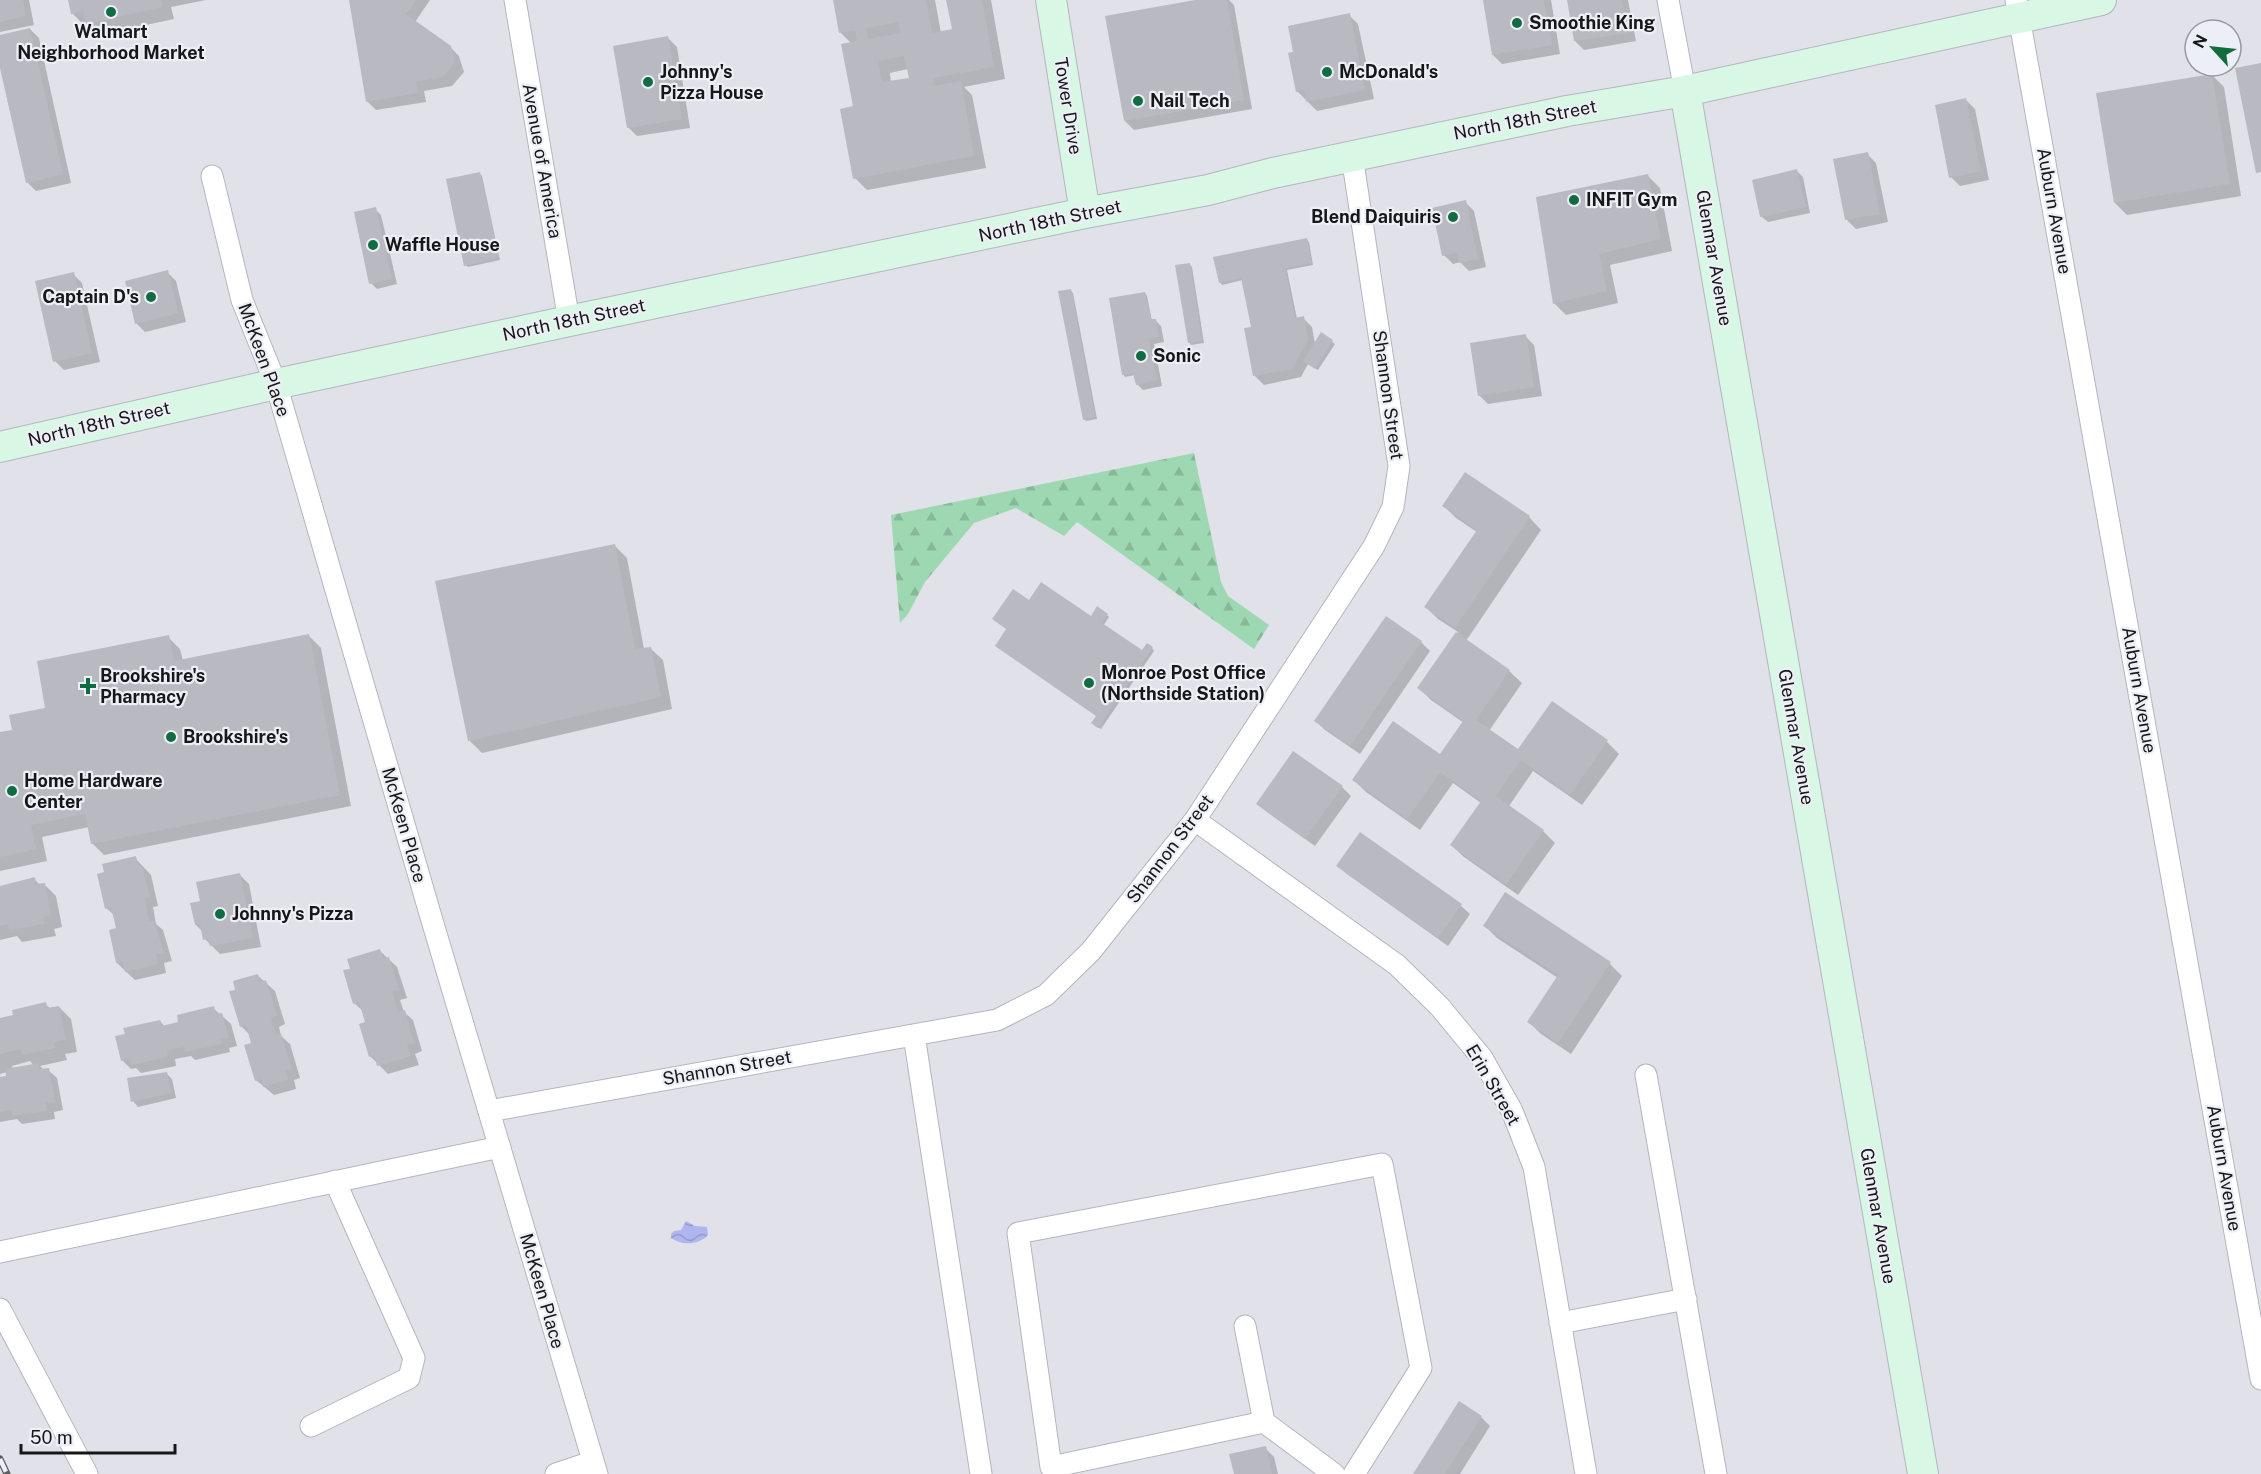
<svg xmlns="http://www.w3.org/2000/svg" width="2261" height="1474" viewBox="0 0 2261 1474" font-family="'Public Sans',sans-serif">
<defs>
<pattern id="forest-firs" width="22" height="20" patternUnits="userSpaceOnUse" patternTransform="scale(1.5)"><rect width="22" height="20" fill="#9ed8b2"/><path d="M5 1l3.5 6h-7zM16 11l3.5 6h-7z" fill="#87b998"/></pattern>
<pattern id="water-waves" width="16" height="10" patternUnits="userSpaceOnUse" patternTransform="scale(1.5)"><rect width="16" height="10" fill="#aeb5ef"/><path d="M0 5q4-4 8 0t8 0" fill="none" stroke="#959bcc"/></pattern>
</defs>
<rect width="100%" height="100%" fill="#e0e1e9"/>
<path fill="url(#forest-firs)" d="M1194,453l27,129 7,14 41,29 -15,24 -177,-127 -13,14 -48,-28 -42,15 -49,59 -17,32 -8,9 -9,-108z"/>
<path fill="url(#water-waves)" d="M686,1221l9,5 12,1 1,8c-9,10 -26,11 -37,3v-4l3,-3 7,-1z"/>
<path fill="#0003" fill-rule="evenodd" d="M0,0h29l5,25 -34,7z
M69,0h137l-35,7 3,12 -75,16 -11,-11 -4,1 -12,-12z
M351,0h79l-15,22 35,25 9,9 5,16 -12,14 -28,5 2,11 -50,8 -9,-9z
M835,0h100l6,33 12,-2 -5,-31h43l14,79 -41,8 8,8 14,73 -119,22 -12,-12 -4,-135 -10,-10zM908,69l2,10 -19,3 -1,-9z
M1203,0h26l5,5 18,104 -118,21 -9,-9z
M1484,0h67l9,54 -58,10 -9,-9z
M1569,0h59l8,41 -52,9 -9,-9z
M1349,15l9,9 16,75 -57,12 -20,-20z
M30,29l9,9 32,145 -35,8 -9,-9 -27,-121v-25z
M668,38l9,9 13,81 -53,8 -9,-9z
M2212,75l12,12 17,109 -114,19 -12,-12z
M1966,100l9,9 14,71 -29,6 -9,-9z
M1867,154l9,9 12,59 -32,7 -9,-9 -12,-60z
M1797,171l6,6 7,36 -42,9 -6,-5 -8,-36z
M480,174l2,2 18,84 -32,7 -3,-2z
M1648,176l12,12 12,63 -62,14 8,38 -52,12 -12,-12z
M1465,202l9,9 12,56 -17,4 -9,-9 -7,2 -9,-9z
M375,209l6,6 16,69 -20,5 -6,-6z
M1306,239l3,3 4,23 -26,5 10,49 6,-1 9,9 3,17 6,-10 14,10 -17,26 -10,-6 -7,13 -37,8 -9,-9 -9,-47 8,-1 -11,-48 -21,5 -2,-3z
M1189,264l3,3 12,76 -13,2 -2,-3z
M167,272l9,9 10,41 -41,10 -9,-9z
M73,274l9,9 18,79 -36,8 -9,-9z
M1070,290l3,3 24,126 -11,2 -2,-2z
M1145,293l2,3 5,25 3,-1 6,6 3,16 -10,2 8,42 -19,4 -6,-6 -2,-9 -10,2 -2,-3z
M1525,336l9,9 8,51 -54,8 -9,-9z
M1444,506l85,11 12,13 -75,111 43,30 13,12 -33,48 29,21 89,-10 12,12 -37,51 -49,-34 -24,35 34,25 12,12 -37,52 -54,-38 -13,-12 30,-42 -28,-20 -33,47 -54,-38 -12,-12 87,-24 23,-33 -33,-23 -12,-12 39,-56 -20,-13 -12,-12 51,-75 -21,-14z
M615,546l12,12 17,91 6,-1 13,12 9,49 -190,44 -12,-12 -33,-159z
M1029,602l62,16 16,-3 2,2 -6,9 39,26 10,-4 2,3 -53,78 -6,-3 2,-10z
M309,636l12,12 30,158 -247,49 -12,-12 -3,-16 -47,10 5,24 -47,10v-137l14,-3 33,-22 121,-72 12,12 3,12z
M1421,642l9,9 -70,103 -35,-24 -9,-9z
M1342,787l9,9 -36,50 -48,-34 -9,-9z
M1360,834l101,72 9,8 -22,32 -101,-72 -9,-9z
M135,858l16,17 7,31 -5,1 3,17 7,6 9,31 -8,2 2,10 -31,7 -18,-17 1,-33 -3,-14 -9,-8z
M240,875l9,9 12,63 -41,7 -15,-15 -2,-7 -7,-7 6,-22z
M34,879l6,6 4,-1 12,12 6,31 -8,2 2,7 -34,6 -5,-6 -17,4v-47z
M1505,894l105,70 12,12 -51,78 -30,-20 -12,-12 29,-44 -61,-40 -12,-12z
M380,951l17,16 10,31 -7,2 4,12 9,8 9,31 -7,3 4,11 -31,9 -18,-18 -6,-44 -10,-9 -3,-33z
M257,975l18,16 10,33 -6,3 2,9 9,8 10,34 -6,2 2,9 -22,6 -18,-15 -4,-36 -2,-9 -9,-9 -4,-35z
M45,1004l6,5 8,-2 12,12 6,33 -12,2 2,6 -27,6 4,4h4l9,8 6,32 -9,2 1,7 -33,5 -5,-5 -17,3v-44l7,-1v-5l-7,2v-54zM30,1061l4,5 -21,3 -1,-3z
M213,1008l18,16 6,22 -8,2 1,4 -35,8 -4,-4 -16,3 1,7 -35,7 -5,-5 -5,1 -9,-9 38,-39 5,6 15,-4z
M166,1073l6,6 4,19 -38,9 -5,-6z
M1460,1403l21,14 9,9 -30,48h-45z
M1265,1448l9,9 4,17h-43z"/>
<path fill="#b9bac1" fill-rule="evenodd" d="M0,0h23l3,16 -26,6z
M68,0h93l2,7 -77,17 -3,-13 -12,3z
M349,0h67l-10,14 45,32 4,16 -12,15 -27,5 2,11 -52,9z
M833,0h93l6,33 20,-4 -6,-29h36l12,67 -61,11 1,8 27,-5 13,75 -121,23 -13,-70 13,-3 -12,-62 16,-3 -2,-11 -16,3zM898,22l2,11 -32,6 -2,-11zM904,56l5,22 -27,4 -4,-21z
M1195,0h32l17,100 -120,21 -19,-105z
M1483,0h61l8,45 -60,10z
M1567,0h55l6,33 -54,8z
M1350,13l15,77 -59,12 -2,-12 -8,2 -8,-39 5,-1 -5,-26z
M30,28l33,146 -37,9 -26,-115v-33z
M668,36l14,83 -55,9 -14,-82z
M2261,63v109l-5,1 -21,-105z
M2212,74l18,110 -116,19 -18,-110z
M1966,98l15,73 -32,7 -14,-73z
M1868,152l12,62 -35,6 -12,-61z
M1797,169l9,38 -46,10 -8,-37z
M480,172l19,86 -35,8 -18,-87z
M1648,174l13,65 -62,15 8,37 -54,13 -17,-107z
M1466,200l12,59 -19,4 -2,-10 -15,3 -10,-48z
M376,207l16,72 -23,5 -15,-72z
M1307,238l5,25 -27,5 10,50 9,-2 4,24 -16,29 -39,7 -9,-48 7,-1 -10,-49 -22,5 -6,-26z
M1190,263l12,78 -14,2 -13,-78z
M168,270l10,43 -43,11 -10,-43z
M74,272l18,81 -39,9 -18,-81z
M1071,289l24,128 -12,3 -25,-129z
M1145,292l6,27h5l3,18 -10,2 8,41 -21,5 -3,-12 -11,2 -13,-77z
M1321,332l12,8 -18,29 -12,-8z
M1526,334l8,53 -56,9 -8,-53z
M1465,472l65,44 -75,112 -31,-21 53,-77 -35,-24z
M615,544l20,105 16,-2 10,50 -193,44 -33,-160z
M1041,582l50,34 6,-10 11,8 -6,9 40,27 5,-7 6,4 -55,81 -7,-5 5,-7 -101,-70 11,-17 -14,-10 21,-30 16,11z
M1386,616l36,25 -72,105 -36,-25z
M1456,632l54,38 -34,50 42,29 34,-48 56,39 -38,55 -49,-35 -25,36 48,34 -38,55 -56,-40 31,-44 -41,-29 -33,47 -55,-39 41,-59 47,33 23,-33 -46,-33z
M309,634l31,161 -249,49 -6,-30 -54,11 5,24 -36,8v-125l12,-2 -3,-15 36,-7 -8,-47 132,-26 5,26z
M1293,751l50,35 -38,53 -49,-35z
M1360,832l102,72 -24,34 -102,-72z
M136,856l2,10 4,-1 8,32 -5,2 4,22 5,-1 10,33 -8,1 2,10 -33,8 -2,-10 -7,1 -7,-33 7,-2 -5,-21 -6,2 -8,-35 7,-2 -2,-8z
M240,873l13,65 -43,8 -2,-7 -5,1 -3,-16 -5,1 -5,-22 10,-2 -4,-19z
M35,877l1,7 9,-1 6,32 -8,2 2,7 -36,6 -1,-6 -8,2v-40z
M1505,892l106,70 -53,81 -31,-21 31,-47 -75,-49z
M380,949l3,10 6,-2 10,33 -7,1 6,21 7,-2 9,33 -7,2 4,11 -34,10 -3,-11 -5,2 -10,-33 6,-2 -6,-20 -6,2 -10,-34 7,-1 -3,-10z
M258,974l2,8 6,-2 11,35 -6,3 5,17 5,-1 11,35 -6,2 2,9 -25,7 -2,-8 -6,2 -11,-36 7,-2 -5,-18 -6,2 -11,-36 6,-1 -2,-9z
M46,1002l1,6 12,-2 7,34 -12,2 1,6 -33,7 -1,-6 -21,5v-36l13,-3 -1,-5z
M214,1006l2,8 6,-1 7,25 -8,1 1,5 -37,8 -1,-5 -17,4 1,6 -37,8 -1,-6 -9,2 -6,-25 10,-2 -2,-6 37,-8 2,6 16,-4 -1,-7z
M39,1063l1,6 9,-1 6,34 -9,1 1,8 -35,5 -1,-6 -11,2v-35l6,-1 -1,-7z
M167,1072l4,21 -40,9 -4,-24z
M1459,1401l23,15 -37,58h-32z
M1266,1446l6,28h-38l-5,-20z"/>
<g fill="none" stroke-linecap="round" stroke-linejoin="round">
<defs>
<path id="street" d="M515,0l54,321
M1668,0l17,91
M2016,0l245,1379
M212,176l30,124 34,84 155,533 166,557
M1195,820l202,145 43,42 42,51 30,53 22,56 52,307
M914,1035l67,439
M1646,1075l70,399
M489,1111l508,-91 49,-25 45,-44 104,-131 179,-274 19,-39 6,-41 -47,-310
M0,1252l500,-105
M0,1309l87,165
M1560,1323l126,-24
M1245,1326l19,96 70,52
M1264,1422l-213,45 -33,-234 364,-69 39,204 -67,106
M311,1426l98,-48 5,-20 -79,-177
M556,1474l36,-12"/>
<path id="secondary" d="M1051,0l34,213
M1685,91l238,1383
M0,447l276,-63 293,-63 516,-108 123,-23 65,-17 294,-62 118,-20 416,-91"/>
</defs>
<use href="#street" stroke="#b4b6bd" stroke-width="23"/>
<use href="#secondary" stroke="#b4b6bd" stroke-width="32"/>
<use href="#street" stroke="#fff" stroke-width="21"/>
<use href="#secondary" stroke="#d9f7e5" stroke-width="30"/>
<defs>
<path id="rail" d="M0,1459l7,15"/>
</defs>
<use href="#rail" stroke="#5b5c60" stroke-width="7"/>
<use href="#rail" stroke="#edeff6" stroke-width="4.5" stroke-dasharray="14" stroke-linecap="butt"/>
</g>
<g fill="#116c40" stroke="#edeff6" stroke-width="2">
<circle cx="111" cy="12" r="6"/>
<circle cx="1517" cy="23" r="6"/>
<circle cx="1327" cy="72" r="6"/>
<circle cx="648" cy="82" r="6"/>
<circle cx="1138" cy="101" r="6"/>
<circle cx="1574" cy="200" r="6"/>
<circle cx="1453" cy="217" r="6"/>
<circle cx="373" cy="245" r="6"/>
<circle cx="151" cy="297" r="6"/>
<circle cx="1141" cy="356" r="6"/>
<circle cx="1089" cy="683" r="6"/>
<path d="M85 677h6v6h6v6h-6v6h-6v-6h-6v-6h6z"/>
<circle cx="171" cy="737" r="6"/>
<circle cx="12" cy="791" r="6"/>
<circle cx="220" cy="914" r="6"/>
</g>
<g text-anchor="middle" stroke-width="4.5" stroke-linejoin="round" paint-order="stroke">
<g font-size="18" font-weight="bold" fill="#161719" stroke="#edeff6" text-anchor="start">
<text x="1529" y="29">Smoothie King</text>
<text x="111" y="38" text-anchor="middle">Walmart<tspan x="111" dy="21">Neighborhood Market</tspan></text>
<text x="660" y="78">Johnny's<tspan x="660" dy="21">Pizza House</tspan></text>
<text x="1339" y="78">McDonald's</text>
<text x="1150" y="107">Nail Tech</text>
<text x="1586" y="206">INFIT Gym</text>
<text x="1441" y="223" text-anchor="end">Blend Daiquiris</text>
<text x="385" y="251">Waffle House</text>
<text x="139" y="303" text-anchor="end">Captain D's</text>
<text x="1153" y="362">Sonic</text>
<text x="1101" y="679">Monroe Post Office<tspan x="1101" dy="21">(Northside Station)</tspan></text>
<text x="100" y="682">Brookshire's<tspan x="100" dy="21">Pharmacy</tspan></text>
<text x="183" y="743">Brookshire's</text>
<text x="24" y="787">Home Hardware<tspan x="24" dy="21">Center</tspan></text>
<text x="232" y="920">Johnny's Pizza</text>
</g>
<g font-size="18" fill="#161719" stroke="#edeff6">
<text transform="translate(1068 106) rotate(81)" y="6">Tower Drive</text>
<text transform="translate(1525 120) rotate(-11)" y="6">North 18th Street</text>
<text transform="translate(542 161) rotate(80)" y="6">Avenue of America</text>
<text transform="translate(2054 211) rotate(80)" y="6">Auburn Avenue</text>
<text transform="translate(1050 221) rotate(-12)" y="6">North 18th Street</text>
<text transform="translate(1714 258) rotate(80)" y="6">Glenmar Avenue</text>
<text transform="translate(574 320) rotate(-12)" y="6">North 18th Street</text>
<text transform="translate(264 360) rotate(70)" y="6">McKeen Place</text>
<text transform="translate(1388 395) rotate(82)" y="6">Shannon Street</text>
<text transform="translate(99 424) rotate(-13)" y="6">North 18th Street</text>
<text transform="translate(2139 690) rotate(80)" y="6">Auburn Avenue</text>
<text transform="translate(1796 737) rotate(80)" y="6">Glenmar Avenue</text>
<text transform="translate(404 825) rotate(74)" y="6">McKeen Place</text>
<text transform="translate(1170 849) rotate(-53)" y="6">Shannon Street</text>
<text transform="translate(727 1068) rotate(-10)" y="6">Shannon Street</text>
<text transform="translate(1493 1085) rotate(60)" y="6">Erin Street</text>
<text transform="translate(2224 1168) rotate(80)" y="6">Auburn Avenue</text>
<text transform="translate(1878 1216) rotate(80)" y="6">Glenmar Avenue</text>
<text transform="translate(542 1291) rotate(74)" y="6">McKeen Place</text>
</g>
</g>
<g transform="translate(2213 48) rotate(297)"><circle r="28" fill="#edeff6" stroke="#97999e" stroke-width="1.5"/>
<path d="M0-4.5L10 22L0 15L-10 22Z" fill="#116c40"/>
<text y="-9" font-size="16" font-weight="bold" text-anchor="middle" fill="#161719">N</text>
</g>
<path d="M21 1444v9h154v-9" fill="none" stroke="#161719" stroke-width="3"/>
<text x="30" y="1444" font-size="18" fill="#161719" stroke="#edeff6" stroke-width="4.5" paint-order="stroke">50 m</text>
</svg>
